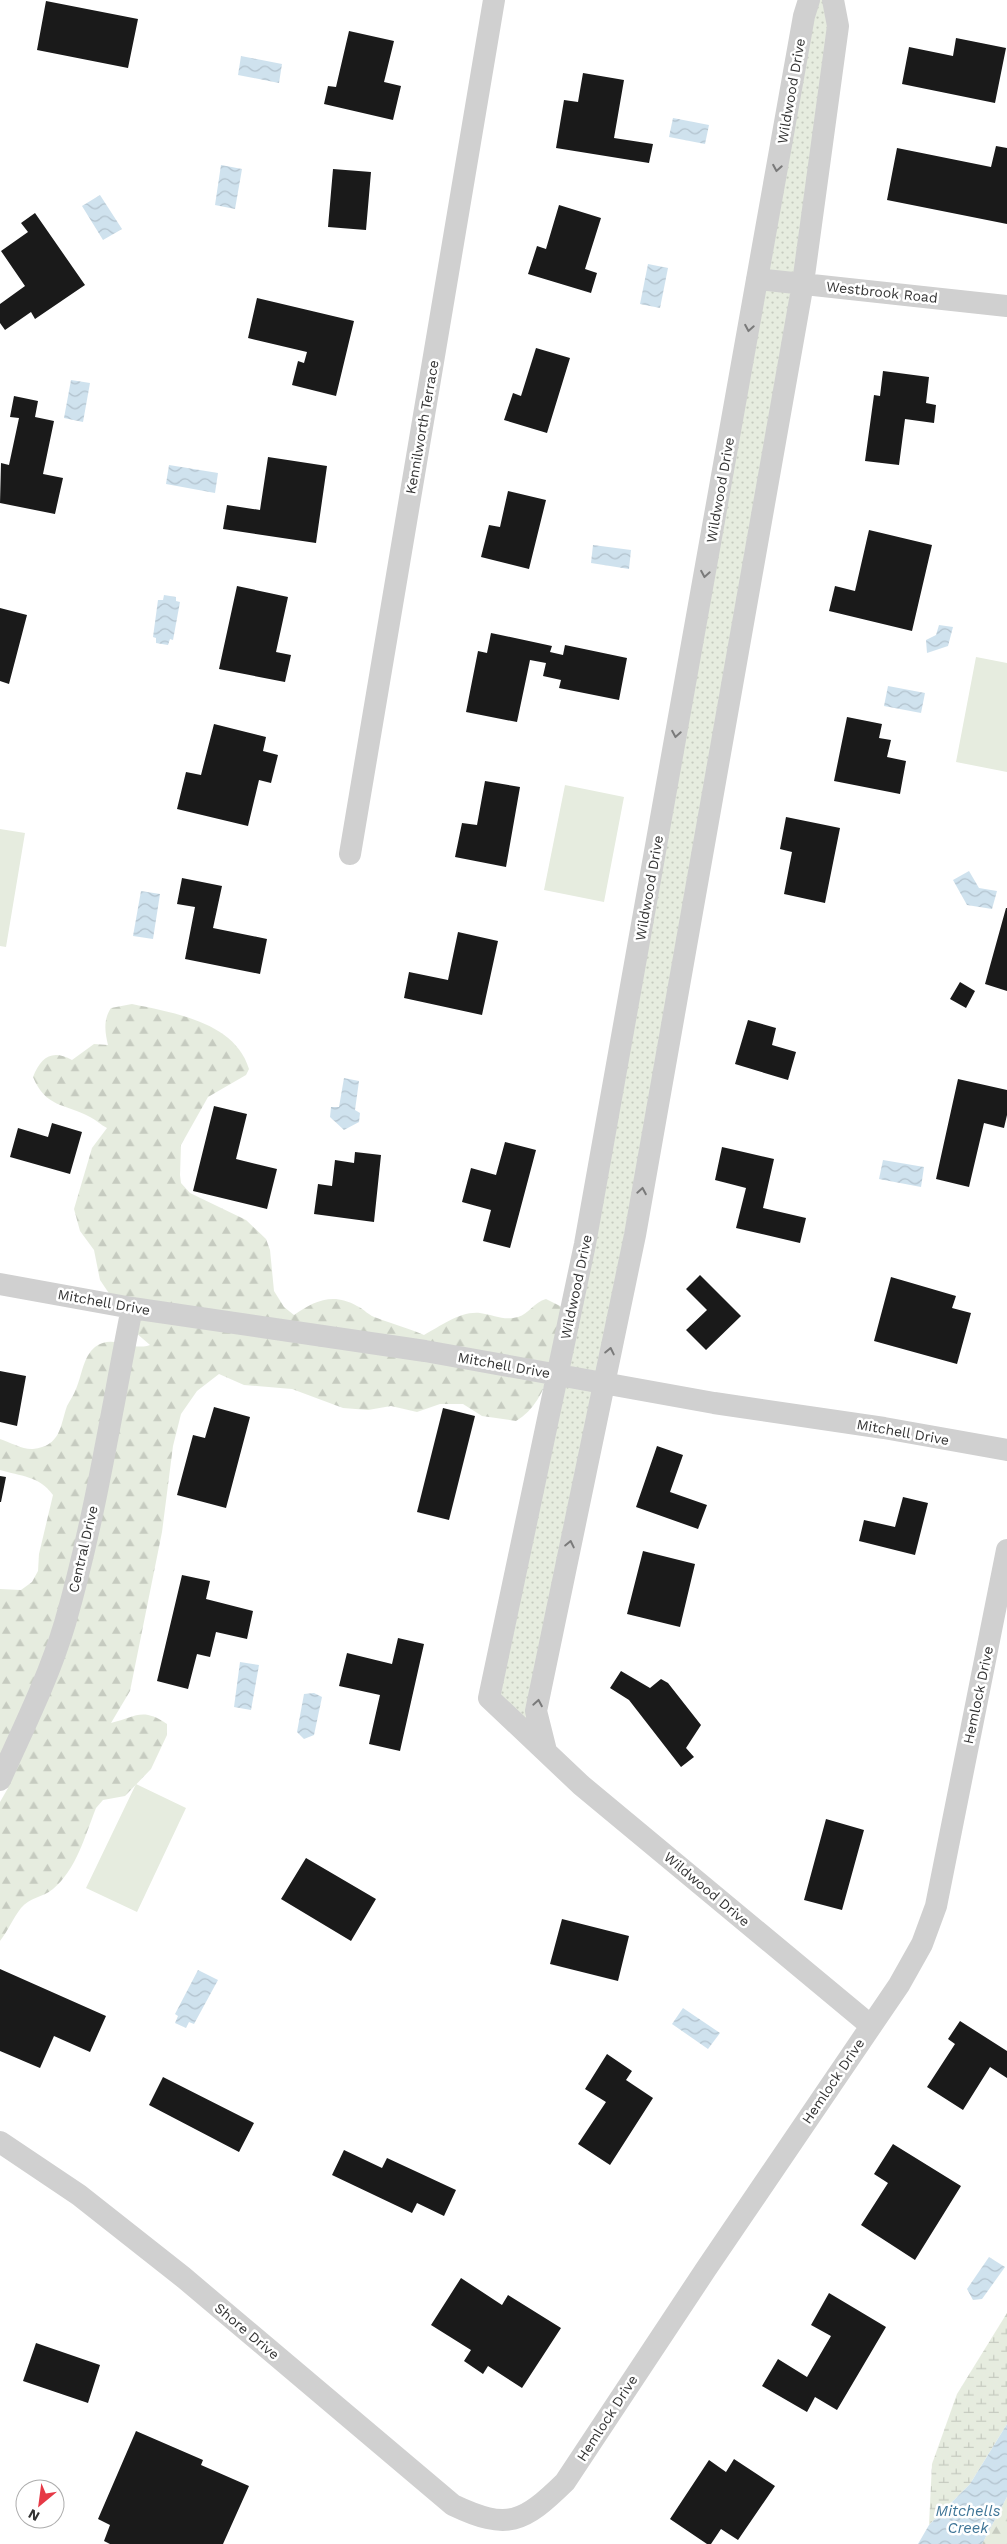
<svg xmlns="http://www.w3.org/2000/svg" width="1007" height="2544" viewBox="0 0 1007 2544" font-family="'Work Sans',sans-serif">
<defs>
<pattern id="grass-dots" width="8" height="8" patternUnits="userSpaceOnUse" patternTransform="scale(1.25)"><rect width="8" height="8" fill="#e6ecdf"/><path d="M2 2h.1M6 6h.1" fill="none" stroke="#c6cbc0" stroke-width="1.8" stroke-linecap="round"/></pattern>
<pattern id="forest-firs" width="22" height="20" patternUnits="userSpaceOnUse" patternTransform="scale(1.25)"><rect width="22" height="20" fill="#e6ecdf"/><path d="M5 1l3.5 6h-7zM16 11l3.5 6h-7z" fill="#c6cbc0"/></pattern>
<pattern id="wetland-marsh" width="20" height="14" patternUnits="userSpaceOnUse" patternTransform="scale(1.25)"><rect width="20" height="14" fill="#e6ecdf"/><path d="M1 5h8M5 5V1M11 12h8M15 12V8" fill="none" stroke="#c6cbc0"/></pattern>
<pattern id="water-waves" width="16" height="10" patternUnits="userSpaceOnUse" patternTransform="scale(1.25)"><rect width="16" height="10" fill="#cfe2ee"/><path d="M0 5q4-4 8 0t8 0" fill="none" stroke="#b2c2cd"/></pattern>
</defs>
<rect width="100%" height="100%" fill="#fff"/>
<path fill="url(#grass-dots)" d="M810,0h22l-29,283 -267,1428 10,40 -57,-53z"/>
<path fill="url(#forest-firs)" d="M132,1004c42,9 103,18 117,65l-3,6 -38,22 -27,48 -1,30 1,8 9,10 56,27 20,19 4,11 4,41 10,16 10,8c20,-14 39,-23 63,-9 7,3 12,10 20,12 16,6 31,10 47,17 17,-9 36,-24 56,-22 14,2 24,8 38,4 11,-3 16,-15 28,-18l18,9c-9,37 -12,92 -48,113l-34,-5 -19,-12h-23l-23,8 -26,-6 -23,4 -25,-2 -51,-19 -48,-4 -25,-11 -22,17 -16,23 -8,32 -11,86 -32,159 -19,32c25,-6 31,-16 56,1v11l-16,34 -26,27 -22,4 -7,8c-11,28 -20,62 -43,81 -11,9 -23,8 -32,19 -8,10 -13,23 -21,33v-139l8,-14 -3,-9 -5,-5v-185l21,1 11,-8 6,-11 1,-17 14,-59c-13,-19 -33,-19 -53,-25v-31c9,3 24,11 33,10 28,-3 27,-23 34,-43 3,-6 7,-11 9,-17 6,-14 7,-32 19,-42 18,-14 37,5 55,-2l-15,-13 -35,-52 -6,-30 -14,-19 -6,-22 18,-61 15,-20c-6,-3 -11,-8 -17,-11 -26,-14 -44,-9 -57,-40 8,-20 19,-28 39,-17l22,-16 14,1c-3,-13 -5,-25 3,-37z
M1007,2497v47h-25z"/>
<path fill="url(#wetland-marsh)" d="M1007,2313v111l-37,60 -41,41 3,-61 25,-70z"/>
<path fill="#e6ecdf" d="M976,657l31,6v109l-51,-10z
M565,785l59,12 -20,105 -60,-12z
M0,829l25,4 -19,114 -6,-1z
M136,1784l50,24 -49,104 -51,-24z"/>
<path fill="url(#water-waves)" d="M241,56l41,8 -3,19 -41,-8z
M673,118l36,7 -4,19 -36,-7z
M221,165l21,4 -7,40 -20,-4z
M100,195l22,34 -19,11 -21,-34z
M648,264l20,4 -8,40 -20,-4z
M71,380l19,3 -7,39 -19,-4z
M169,465l49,8 -3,20 -49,-9z
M593,545l38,5 -2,19 -38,-6z
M164,595l12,2v4l4,1 -7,38 -3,-1 -2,6 -12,-2v-5l-3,-1 5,-37h5z
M939,625l14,2 -5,19 -21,7 -1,-13 10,-5z
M888,686l37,7 -4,20 -37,-7z
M969,871l10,17 18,3 -5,18 -25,-4 -14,-25z
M141,891l19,3 -7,45 -20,-3z
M344,1078l15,3 -4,29 5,3 -1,9 -15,8 -14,-13 1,-10h8z
M883,1160l41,7 -3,20 -42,-8z
M240,1662l19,3 -8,45 -17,-3z
M314,1693l8,4 -8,38 -10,4 -7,-7 7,-38z
M198,1970l20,10 -24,44 -5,-2 -3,6 -11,-5 3,-7 -3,-2z
M683,2008l37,25 -12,16 -36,-25z
M989,2257l16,10 -23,32 -9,1 -6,-11z
M1007,2424v73l-25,47h-64l11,-19 41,-41z"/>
<path fill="#1a1a1a" d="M46,1l92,18 -10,49 -91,-18z
M349,31l45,10 -10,41 17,4 -8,34 -69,-16 4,-18 8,1z
M956,38l50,10 -11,55 -93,-19 7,-37 44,9z
M583,73l41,7 -10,58 39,6 -4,19 -93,-15 8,-48 14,2z
M996,146l11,2v76l-120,-24 10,-52 94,19z
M333,169l38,3 -5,58 -38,-3z
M559,205l42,13 -16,51 12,4 -6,20 -63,-19 9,-28 9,3z
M35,213l50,72 -50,34 -4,-7 -26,18 -5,-7v-19l25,-18 -24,-35 27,-19 -7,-9z
M257,298l97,23 -18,75 -44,-11 6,-24 6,2 3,-11 -59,-14z
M536,348l34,10 -23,75 -43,-13 9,-27 8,3z
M883,371l46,6 -3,26 10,2 -2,18 -29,-4 -6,46 -34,-4 9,-66 6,1z
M14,396l24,5 -3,16 19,4 -11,53 20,4 -8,36 -55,-11 1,-40 8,2 10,-47 -9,-1z
M268,457l59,9 -11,77 -93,-14 4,-24 33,5z
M508,491l38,9 -17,69 -48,-12 8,-32 11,2z
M869,530l63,15 -20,86 -83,-20 6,-25 20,5z
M237,586l51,11 -12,55 15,3 -6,27 -66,-13z
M0,608l27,7 -18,69 -9,-3z
M491,633l61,13 -2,6 13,3 2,-10 62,13 -8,42 -60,-12 2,-8 -18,-4 3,-13 -16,-3 -13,62 -51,-10 12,-61 9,2z
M847,717l35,7 -3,14 12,2 -4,17 19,4 -6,33 -66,-13z
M214,724l52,13 -3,14 15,4 -7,28 -12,-3 -11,46 -71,-17 9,-37 15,3z
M485,781l35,6 -14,80 -51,-10 7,-34 15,2z
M786,817l54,11 -15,75 -41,-9 8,-42 -12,-3z
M182,878l40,8 -9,42 54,11 -7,35 -75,-15 10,-52 -18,-3z
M1006,908h1v83l-22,-7z
M458,932l40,9 -16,74 -78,-17 5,-26 39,8z
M960,982l15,9 -9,17 -16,-9z
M748,1020l28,8 -4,17 24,7 -8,28 -53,-16z
M958,1079l49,11v25l-3,13 -20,-5 -15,64 -33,-8z
M214,1106l33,8 -11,45 41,10 -10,40 -74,-18z
M52,1123l30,9 -12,42 -60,-17 8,-29 30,9z
M505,1142l31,8 -26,98 -27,-7 8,-31 -29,-8 9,-34 25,7z
M722,1147l52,12 -11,49 43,10 -6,25 -64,-15 10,-40 -31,-8z
M355,1152l26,3 -7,67 -60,-8 4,-30 14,2 3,-26 19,3z
M700,1275l41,41 -35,34 -20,-20 21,-20 -21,-21z
M891,1277l65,19 -4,12 19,5 -14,51 -83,-23z
M0,1371l26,5 -9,50 -17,-4z
M214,1407l36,10 -24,91 -49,-13 16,-60 12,3z
M443,1408l32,8 -26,104 -32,-8z
M657,1446l26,9 -13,37 37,13 -9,24 -62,-22z
M0,1476l6,1 -5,25h-1z
M903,1497l25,6 -13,52 -56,-14 5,-21 31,7z
M643,1551l52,13 -15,63 -53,-13z
M182,1575l28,6 -4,18 47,12 -6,28 -31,-7 -6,25 -13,-3 -9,35 -31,-8z
M398,1638l26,6 -24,107 -31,-7 11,-49 -41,-9 8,-33 45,11z
M621,1671l29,17 11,-9 7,4 33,42 -15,23 8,9 -13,10 -52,-67 -19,-12z
M826,1819l38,11 -22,80 -38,-10z
M306,1858l70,41 -25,42 -70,-42z
M562,1919l67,17 -11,45 -68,-17z
M0,1969l106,47 -16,36 -36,-16 -14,32 -40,-17z
M960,2021l47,30v27l-17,-11 -27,43 -36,-23 28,-43 -7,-5z
M607,2054l25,17 -6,9 27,18 -43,67 -32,-21 28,-42 -21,-13z
M163,2077l91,46 -15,29 -90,-47z
M893,2144l68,42 -46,74 -54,-35 27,-42 -14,-9z
M344,2150l38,18 5,-10 69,32 -12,26 -27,-13 -5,10 -80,-38z
M461,2278l41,27 6,-10 53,33 -39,60 -34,-22 -5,8 -19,-13 7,-11 -40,-25z
M829,2293l57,34 -49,83 -22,-13 -8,15 -45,-26 16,-27 29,18 24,-41 -20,-11z
M36,2343l64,22 -12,38 -65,-22z
M136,2431l67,29 -2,5 48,21 -26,58h-113l-6,-3 6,-16 -12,-6z
M734,2459l41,27 -37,54 -17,-11 -10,15h-4l-37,-25 39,-59 17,12z"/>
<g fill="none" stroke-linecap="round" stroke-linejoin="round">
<path stroke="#d0d0d0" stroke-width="22" d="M809,0l-5,16 -219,1228 -96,454 92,87 289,240
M757,279l250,27
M350,854l144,-854
M0,1284l132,24 293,43 289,52 170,25 123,22
M546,1751l-10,-40 99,-476 168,-952 35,-257 -5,-26
M0,1780c23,-51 49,-103 65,-157 30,-103 46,-210 67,-315
M0,2142l79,53 104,82 270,228c55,26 70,18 112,-23l141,-213 193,-284 23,-41 14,-38 71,-356"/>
</g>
<defs><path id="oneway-chevron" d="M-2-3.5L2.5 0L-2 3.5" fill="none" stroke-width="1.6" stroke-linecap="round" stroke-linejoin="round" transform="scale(1.25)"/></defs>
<g stroke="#7a7a7a">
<use href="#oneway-chevron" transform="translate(777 168) rotate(100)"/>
<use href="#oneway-chevron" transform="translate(749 328) rotate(100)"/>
<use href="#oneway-chevron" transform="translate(705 574) rotate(100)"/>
<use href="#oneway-chevron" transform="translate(676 734) rotate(100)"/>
<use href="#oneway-chevron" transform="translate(642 1191) rotate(-80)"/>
<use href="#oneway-chevron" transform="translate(610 1351) rotate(-78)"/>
<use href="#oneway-chevron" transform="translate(570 1544) rotate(-78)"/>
<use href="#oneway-chevron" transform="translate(538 1703) rotate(-80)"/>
</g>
<g text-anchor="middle" stroke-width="5" stroke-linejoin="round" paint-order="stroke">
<g font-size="14" fill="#333" stroke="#fff">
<text transform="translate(791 91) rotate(-80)" y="5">Wildwood Drive</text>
<text transform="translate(882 292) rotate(6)" y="5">Westbrook Road</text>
<text transform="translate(422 427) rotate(-80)" y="5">Kennilworth Terrace</text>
<text transform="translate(720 490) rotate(-80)" y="5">Wildwood Drive</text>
<text transform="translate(649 888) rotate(-80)" y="5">Wildwood Drive</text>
<text transform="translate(576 1287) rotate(-78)" y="5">Wildwood Drive</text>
<text transform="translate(104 1302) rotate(10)" y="5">Mitchell Drive</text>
<text transform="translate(504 1365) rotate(10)" y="5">Mitchell Drive</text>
<text transform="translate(903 1432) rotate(10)" y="5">Mitchell Drive</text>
<text transform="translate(83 1549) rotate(-77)" y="5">Central Drive</text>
<text transform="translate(978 1695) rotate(-78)" y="5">Hemlock Drive</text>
<text transform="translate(707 1889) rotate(40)" y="5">Wildwood Drive</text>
<text transform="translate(833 2081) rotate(-56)" y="5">Hemlock Drive</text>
<text transform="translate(247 2331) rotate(40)" y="5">Shore Drive</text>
<text transform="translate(607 2418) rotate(-57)" y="5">Hemlock Drive</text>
</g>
<g font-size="15" font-style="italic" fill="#3f7597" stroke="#fff">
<text x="968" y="2516">Mitchells<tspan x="968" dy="17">Creek</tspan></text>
</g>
</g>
<g transform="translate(40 2504) rotate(209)"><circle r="24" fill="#ffffff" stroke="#adadad"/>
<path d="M0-4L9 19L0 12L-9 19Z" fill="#e63946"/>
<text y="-8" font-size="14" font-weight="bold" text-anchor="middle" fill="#333333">N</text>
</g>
</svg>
